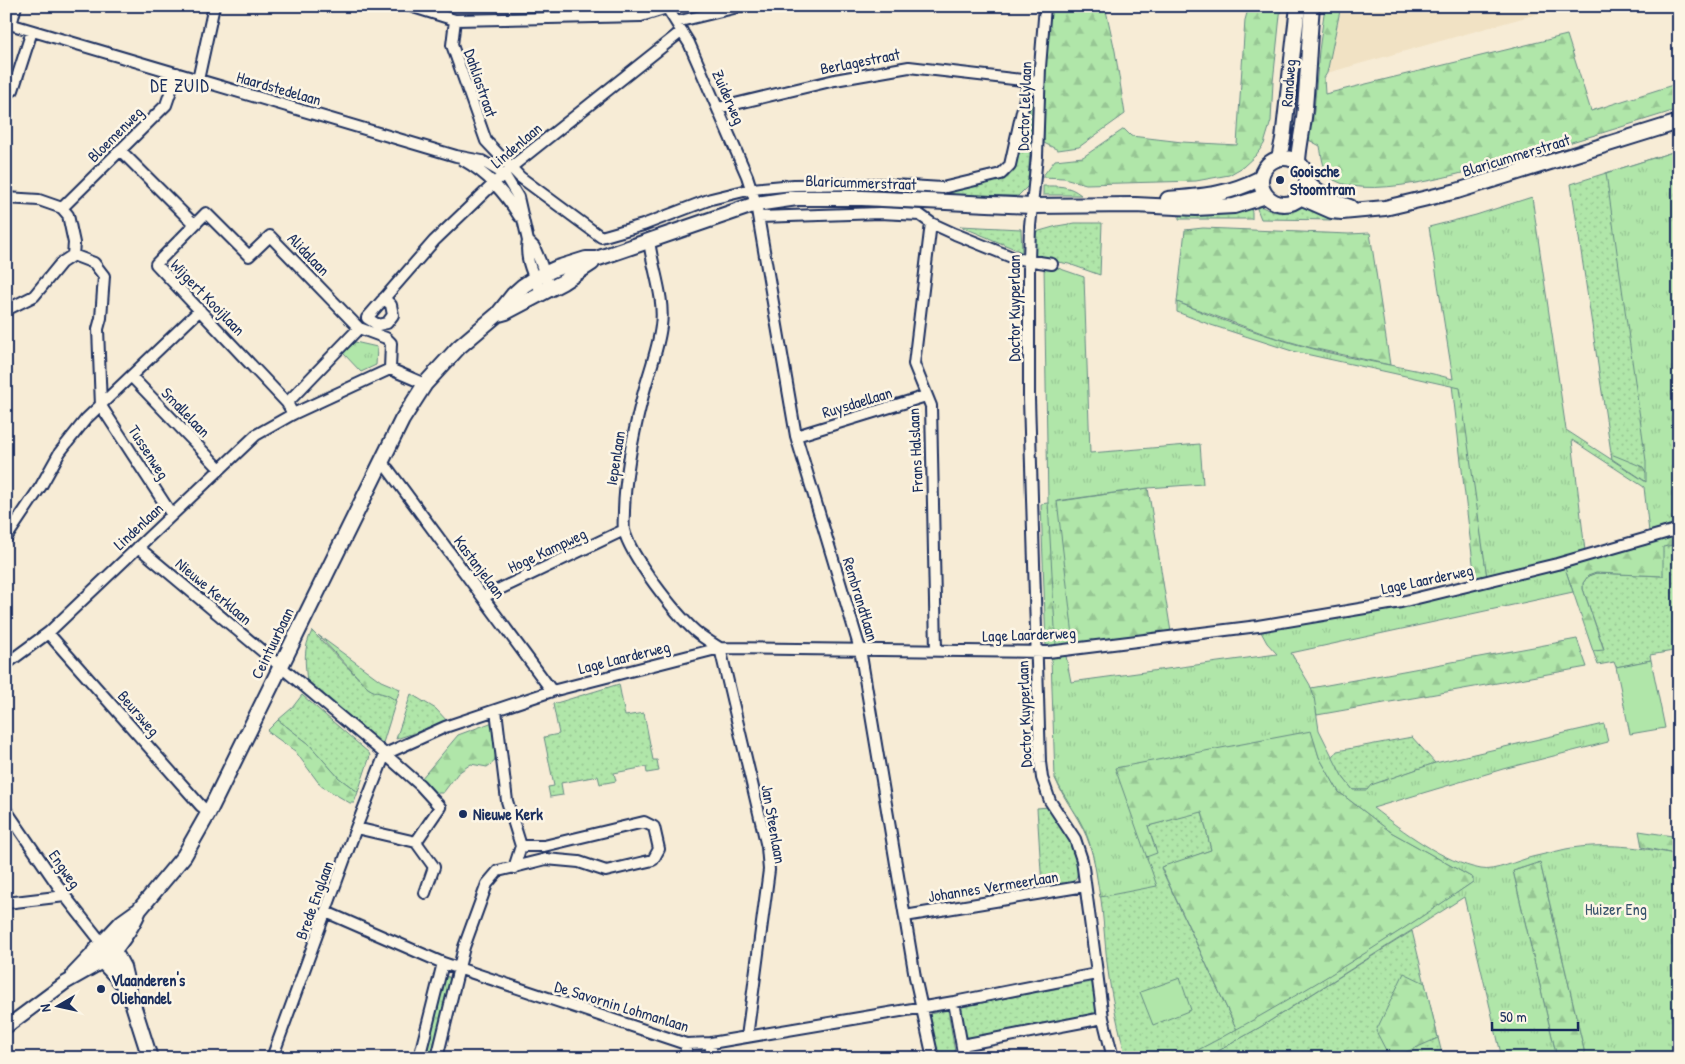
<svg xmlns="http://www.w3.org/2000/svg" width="1685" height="1064" viewBox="0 0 1685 1064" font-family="'Patrick Hand',sans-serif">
<defs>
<pattern id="grass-dots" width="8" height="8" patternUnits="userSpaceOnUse" patternTransform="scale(1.25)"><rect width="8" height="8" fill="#b0e6a9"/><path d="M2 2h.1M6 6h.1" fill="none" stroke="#97c694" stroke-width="1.8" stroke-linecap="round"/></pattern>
<pattern id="forest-firs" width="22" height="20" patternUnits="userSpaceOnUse" patternTransform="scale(1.25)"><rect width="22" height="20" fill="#b0e6a9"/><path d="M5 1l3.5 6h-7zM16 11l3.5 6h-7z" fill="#97c694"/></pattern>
<pattern id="park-tufts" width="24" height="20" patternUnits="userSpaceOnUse" patternTransform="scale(1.25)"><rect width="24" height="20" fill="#b0e6a9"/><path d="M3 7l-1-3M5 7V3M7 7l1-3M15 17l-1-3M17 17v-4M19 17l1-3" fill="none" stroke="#97c694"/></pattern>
</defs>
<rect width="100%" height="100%" fill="#f7ecd6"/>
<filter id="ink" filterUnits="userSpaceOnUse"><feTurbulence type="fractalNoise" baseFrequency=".02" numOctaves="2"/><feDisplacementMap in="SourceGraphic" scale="10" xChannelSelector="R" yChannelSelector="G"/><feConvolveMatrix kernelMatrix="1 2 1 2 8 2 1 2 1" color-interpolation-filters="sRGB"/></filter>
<g filter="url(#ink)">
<path fill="#f1e2c4" d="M1342,6h201l1,6 -217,61z"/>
<path fill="url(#grass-dots)" stroke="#668a84" d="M1033,95l-5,91 -10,10 -87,-1 77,-18 7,-10z
M1679,150v352l-67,-43 -41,-275z
M1043,186c15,0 26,-1 38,9h-38z
M1303,205l35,15 -77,-1 -5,-13c7,0 9,3 15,5 11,3 24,-1 32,-6z
M1250,207l2,5v7h-73v-6z
M1075,223h27l-2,52 -31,-11 -33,-6 -2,-5 2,-21 21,-6z
M960,226l61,3 1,23z
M1679,534v116l-29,5 1,5 -35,7 -2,-5 -16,3 -5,-14 11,-2 -21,-60v-6l5,-7 8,-3 67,3 -11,-33z
M312,631l56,57c10,7 17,3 28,13l-13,42h-5l-71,-61c-2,-19 -4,-34 5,-51z
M619,684l6,32 19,-3 9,47h4l2,11 -12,2 -1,-6 -32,6 2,8 -16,3 -2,-8 -37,7 2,12 -13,2 -2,-10 6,-1 -10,-49 15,-3 -6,-30z
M411,694l25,15 12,13 -52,17z
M302,695l67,58 1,3 -12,36 -19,-14 -31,-35 -30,-23 14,-12z
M1412,737l23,26 -63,22 -5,5h-14l-11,-14 -10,-18 5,-7z
M1055,778l93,48 54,-15 9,39 -50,18 76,162 -54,28h-57c-7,-29 -14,-57 -18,-87 -5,-41 -5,-85 -18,-125 -8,-26 -25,-43 -35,-68z
M1049,807c13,20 26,36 28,60 1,5 1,10 -4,14 -7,5 -22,5 -31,6l-5,-79z
M1412,931l31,127h-237l56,-32z
M445,976l4,1 1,4 -19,77h-7z
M1092,982l8,34 -135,23 -6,-32z
M948,1010l8,48h-19l-7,-44z"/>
<path fill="url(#forest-firs)" stroke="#668a84" d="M1049,6h56l10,45 10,63 -46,33 -21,3 -14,-7 1,-81z
M1249,6h32l-8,76 -2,39 -7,23 -8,11 -13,12 -14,8 -33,6 -110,3 -22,-6 -22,-1 13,-17 28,-3 41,-28 7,7 51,6 55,3 8,-125z
M1325,6h16l-14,67 -3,5 1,16 242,-59 24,76 88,-28v26c-51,16 -102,32 -153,46 -42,12 -153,48 -192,25 -11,-6 -12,-23 -14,-34l-13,-7 7,-28 5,-60z
M1203,228l146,6 21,-1 20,132 -78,-17 -42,-12 -93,-34 8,-72z
M1452,385l9,3 26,189 -12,3z
M1611,454l32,13 11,20 -42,-28z
M1148,488l23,144 -106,14 -19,1 -5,-143z
M1679,534v10l-16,3v29l-67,-3 -8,3 -5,7v6l21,61 -11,1 -28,-83z
M318,635l63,46 19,8 -4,12c-11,-10 -18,-6 -28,-13z
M1577,639l10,28 -270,48 -6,-27z
M1298,682l21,75 20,35 52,40 82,46v4c-76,53 -155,102 -236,148l-76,-163 50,-17 -9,-38 -54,14 9,27 -19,7 -24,-94z
M278,720l30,23 31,35 19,14 -4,11h-4l-29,-17 -26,-35 -28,-20z
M493,722l3,32 -2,8 -7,5 -16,-3 -13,9 -15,20h-8l-14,-14 37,-44z
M1639,831l40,6v18l-37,-8z
M1540,862l46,196h-29l-44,-187z
M1404,973l21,10 13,55 -45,20h-3l-14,-27z"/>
<path fill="url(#park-tufts)" stroke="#668a84" d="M1679,150v373l-30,9 -5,-45 -72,-47 13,111 -98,26 -27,-189 -168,-37 -81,-26 -34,-13v-10c43,18 88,34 133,46 47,13 96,18 143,31l-24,-152 47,-12 56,-18 34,233 80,52v-21l-40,-288z
M1044,265l8,1 32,11 6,176 110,-9 3,40 -55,4 -91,13 17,143 -18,2 -8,-144z
M355,342l22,5 -1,18 -15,7 -18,-19z
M1565,568l8,24 -282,61 19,32 4,12 5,33 23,46 11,14h14l4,-5 64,-22 169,-39 4,18 -105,27 -130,39c30,23 70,54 108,61 13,3 38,-9 51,-12 11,-3 23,-5 34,-8 38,-7 75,-2 113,6v203h-93l-46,-196 -27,9 44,187h-55l-38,-161 -202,129 -56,32h-23c100,-52 197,-112 290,-176v-4l-82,-46 -52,-40 -20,-35 -8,-26 -196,37 42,118 -57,11c-4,-23 -6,-47 -16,-68 -8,-18 -21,-33 -29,-51l-4,-120 15,-2 5,26 206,-28 -10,-11 -6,-11 169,-32z"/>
<path fill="#b0e6a9" stroke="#668a84" d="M1651,660l14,68 -35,6 -14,-67z
M1180,978l11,32 -38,15 -13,-33z"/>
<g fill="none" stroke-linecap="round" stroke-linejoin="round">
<defs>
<path id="minor" d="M410,6l45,14 -3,25 34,96 34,36 81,60 42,-12 68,-26 41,-10 42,-4 83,-1 65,4 59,-14 9,-9 17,-76 12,-7
M666,6l23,37 58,133 9,28 40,232 64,213 55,328 18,81
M1045,6l-5,61 -3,89 -7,70 -1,35v138l11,363 2,16 8,23 25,38 7,21 21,158 10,40
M455,20l186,-4 26,-8
M676,22l66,-16
M6,23l450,133 26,5 22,13 14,23 10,44 6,6 6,14 10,28
M11,25l5,-19
M198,80l16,-74
M6,94l7,-4 19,-59
M718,108l117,-28 74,-13 130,15
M120,150l74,74
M463,160c25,14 41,32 56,56
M6,198l33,2 23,8 6,7 6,28 -1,12
M62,208l104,-103 11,-32
M759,217l121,-4 40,2 11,8 24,11 59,24 38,6
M931,223l-17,141 17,42 5,244
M649,240c3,28 16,57 12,86 -3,25 -13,48 -19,73 -9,36 -17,74 -18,112 0,6 -1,13 0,19 6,26 51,83 71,101 8,7 17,12 25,17l47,199 2,23 -22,167
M528,241c-4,17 6,37 14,52
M73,255l21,8 10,13 -3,42 -3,11 3,77
M384,298l7,7 2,10 -6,8 -9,2 -11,-7 67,-77 76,-73 172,-137
M6,310l28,-14 27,-33 12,-8
M390,369l35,15
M131,376l89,93
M287,403l-131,-139 50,-51 43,43 21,-20 89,92
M101,406l71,109
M796,436l130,-40
M381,463l7,6 164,222
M6,538l35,-52 19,-34 26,-33 114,-109
M138,547l247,207 35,31 20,22 -24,35
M483,597l141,-67
M48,633l153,173 8,6
M6,664l42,-31 208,-198 37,-21 97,-45 1,-26 -5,-5 -27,-10 -72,75 6,11
M496,710l11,91 14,45 -7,22
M385,754l60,-27 107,-36 168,-43 328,4 210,-26 143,-24 156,-38 122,-35
M6,810l59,86 37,47
M356,828l60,14 18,25 -9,26
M6,903l59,-7
M326,912l117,51 243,81 25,-1 243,-41 142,-28
M905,916l180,-30
M954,1002l10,56
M962,1045l141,-27
M272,1058l84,-230 29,-74
M419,1058l24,-95
M437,1058l27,-111 23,-63 11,-13 48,-12 33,3 27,9 47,-11 6,-11 -5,-22 -10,-5 -100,24h-23
M686,1058v-14
M711,1058v-15"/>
<path id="tertiary" d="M73,974l21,-22
M6,1027l59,-44 37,-21"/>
<path id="secondary" d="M1261 181a23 23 0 1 1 46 0a23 23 0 1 1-46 0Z
M1279,158l4,-19 15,-133
M1298,161c1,-18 6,-35 7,-54 3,-33 4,-67 7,-101
M1307,182c12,11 27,21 43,25
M1300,197l32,14 10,1 43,-4 72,-17 222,-69
M1168,199c37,-3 59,-4 93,-21
M499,314l7,-2 57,-30 29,-19
M102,943l15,13 6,11 6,25 21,66
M102,962c13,-10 31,-36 37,-52l45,-54 25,-44 193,-392 23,-36 34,-37 39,-33 15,-19 10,-9 12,-8 22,-10 29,-9h10l160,-55 41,-6h65l170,8 103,-1 61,3 38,-2 32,-10
M125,987c-9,-13 -21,-22 -31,-35l28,-30 14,-10"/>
</defs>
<use href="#minor" stroke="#1b2f5e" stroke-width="14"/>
<use href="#tertiary" stroke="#1b2f5e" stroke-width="16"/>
<use href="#secondary" stroke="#1b2f5e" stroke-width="18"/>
<use href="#minor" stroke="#fcf5e5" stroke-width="10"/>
<use href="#tertiary" stroke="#fcf5e5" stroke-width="12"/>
<use href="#secondary" stroke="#fcf5e5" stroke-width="14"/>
</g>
</g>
<g fill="#1b2f5e" stroke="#fcf5e5" stroke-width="2">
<circle cx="1280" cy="180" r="5"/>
<circle cx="463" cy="814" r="5"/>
<circle cx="101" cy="989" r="5"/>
</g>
<g text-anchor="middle" stroke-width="5" stroke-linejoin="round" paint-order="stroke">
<g font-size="16" fill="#1b2f5e" stroke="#fcf5e5">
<text transform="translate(860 61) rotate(-11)" y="6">Berlagestraat</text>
<text transform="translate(481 83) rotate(71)" y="6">Dahliastraat</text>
<text transform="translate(1288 83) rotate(-86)" y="6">Randweg</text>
<text transform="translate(279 88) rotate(16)" y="6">Haardstedelaan</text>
<text transform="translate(729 97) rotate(66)" y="6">Zuiderweg</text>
<text transform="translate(1024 106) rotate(-88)" y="6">Doctor Lelylaan</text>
<text transform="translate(115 134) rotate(-45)" y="6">Bloemenweg</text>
<text transform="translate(516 145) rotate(-40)" y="6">Lindenlaan</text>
<text transform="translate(1516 155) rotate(-17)" y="6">Blaricummerstraat</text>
<text transform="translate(861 182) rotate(2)" y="6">Blaricummerstraat</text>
<text transform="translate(309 254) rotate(46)" y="6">Alidalaan</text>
<text transform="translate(208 297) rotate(46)" y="6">Wijgert Kooijlaan</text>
<text transform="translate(1014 308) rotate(-90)" y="6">Doctor Kuyperlaan</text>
<text transform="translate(857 402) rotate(-17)" y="6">Ruysdaellaan</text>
<text transform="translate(186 412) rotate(46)" y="6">Smallelaan</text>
<text transform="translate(915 450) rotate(-93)" y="6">Frans Halslaan</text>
<text transform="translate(149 452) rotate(57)" y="6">Tussenweg</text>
<text transform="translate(615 458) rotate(-81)" y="6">Iepenlaan</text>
<text transform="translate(138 526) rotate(-43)" y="6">Lindenlaan</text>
<text transform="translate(547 550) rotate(-25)" y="6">Hoge Kampweg</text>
<text transform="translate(480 567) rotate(53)" y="6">Kastanjelaan</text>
<text transform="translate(1427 579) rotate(-12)" y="6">Lage Laarderweg</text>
<text transform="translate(214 591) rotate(40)" y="6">Nieuwe Kerklaan</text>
<text transform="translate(861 599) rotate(73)" y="6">Rembrandtlaan</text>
<text transform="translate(1029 634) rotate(-2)" y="6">Lage Laarderweg</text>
<text transform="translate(272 643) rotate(-64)" y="6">Ceintuurbaan</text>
<text transform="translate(624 657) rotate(-14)" y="6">Lage Laarderweg</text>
<text transform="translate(139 713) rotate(49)" y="6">Beursweg</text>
<text transform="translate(1024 714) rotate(-92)" y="6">Doctor Kuyperlaan</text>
<text transform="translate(774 824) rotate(80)" y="6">Jan Steenlaan</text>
<text transform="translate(65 869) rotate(55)" y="6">Engweg</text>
<text transform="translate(993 886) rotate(-9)" y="6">Johannes Vermeerlaan</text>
<text transform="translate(314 900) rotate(-70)" y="6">Brede Englaan</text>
<text transform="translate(622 1006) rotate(17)" y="6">De Savornin Lohmanlaan</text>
</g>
<g font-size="16" font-weight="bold" fill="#1b2f5e" stroke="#fcf5e5" text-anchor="start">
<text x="1290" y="177">Gooische<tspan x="1290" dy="18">Stoomtram</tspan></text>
<text x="473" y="820">Nieuwe Kerk</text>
<text x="111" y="986">Vlaanderen's<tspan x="111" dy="18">Oliehandel</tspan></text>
</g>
<g font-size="16" fill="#39546d" stroke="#fcf5e5">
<text x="1616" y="915">Huizer Eng</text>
</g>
<g font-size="18" letter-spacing="1" fill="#1b2f5e" stroke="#fcf5e5">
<text x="180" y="92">DE ZUID</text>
</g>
</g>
<rect width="1685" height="1064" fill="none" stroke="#fcf5e5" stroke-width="25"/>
<rect x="12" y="12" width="1660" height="1039" fill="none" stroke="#1b2f5e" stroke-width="2" filter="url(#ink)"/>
<g transform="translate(58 1006) rotate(261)" stroke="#fcf5e5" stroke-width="4" paint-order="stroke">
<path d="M0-4L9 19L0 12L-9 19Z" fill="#1b2f5e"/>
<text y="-8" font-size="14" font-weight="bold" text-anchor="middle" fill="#1b2f5e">N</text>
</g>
<path d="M1492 1022v8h86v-8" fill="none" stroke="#1b2f5e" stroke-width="2.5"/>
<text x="1500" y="1022" font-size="15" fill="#1b2f5e" stroke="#fcf5e5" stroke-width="4" paint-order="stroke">50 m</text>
</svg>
